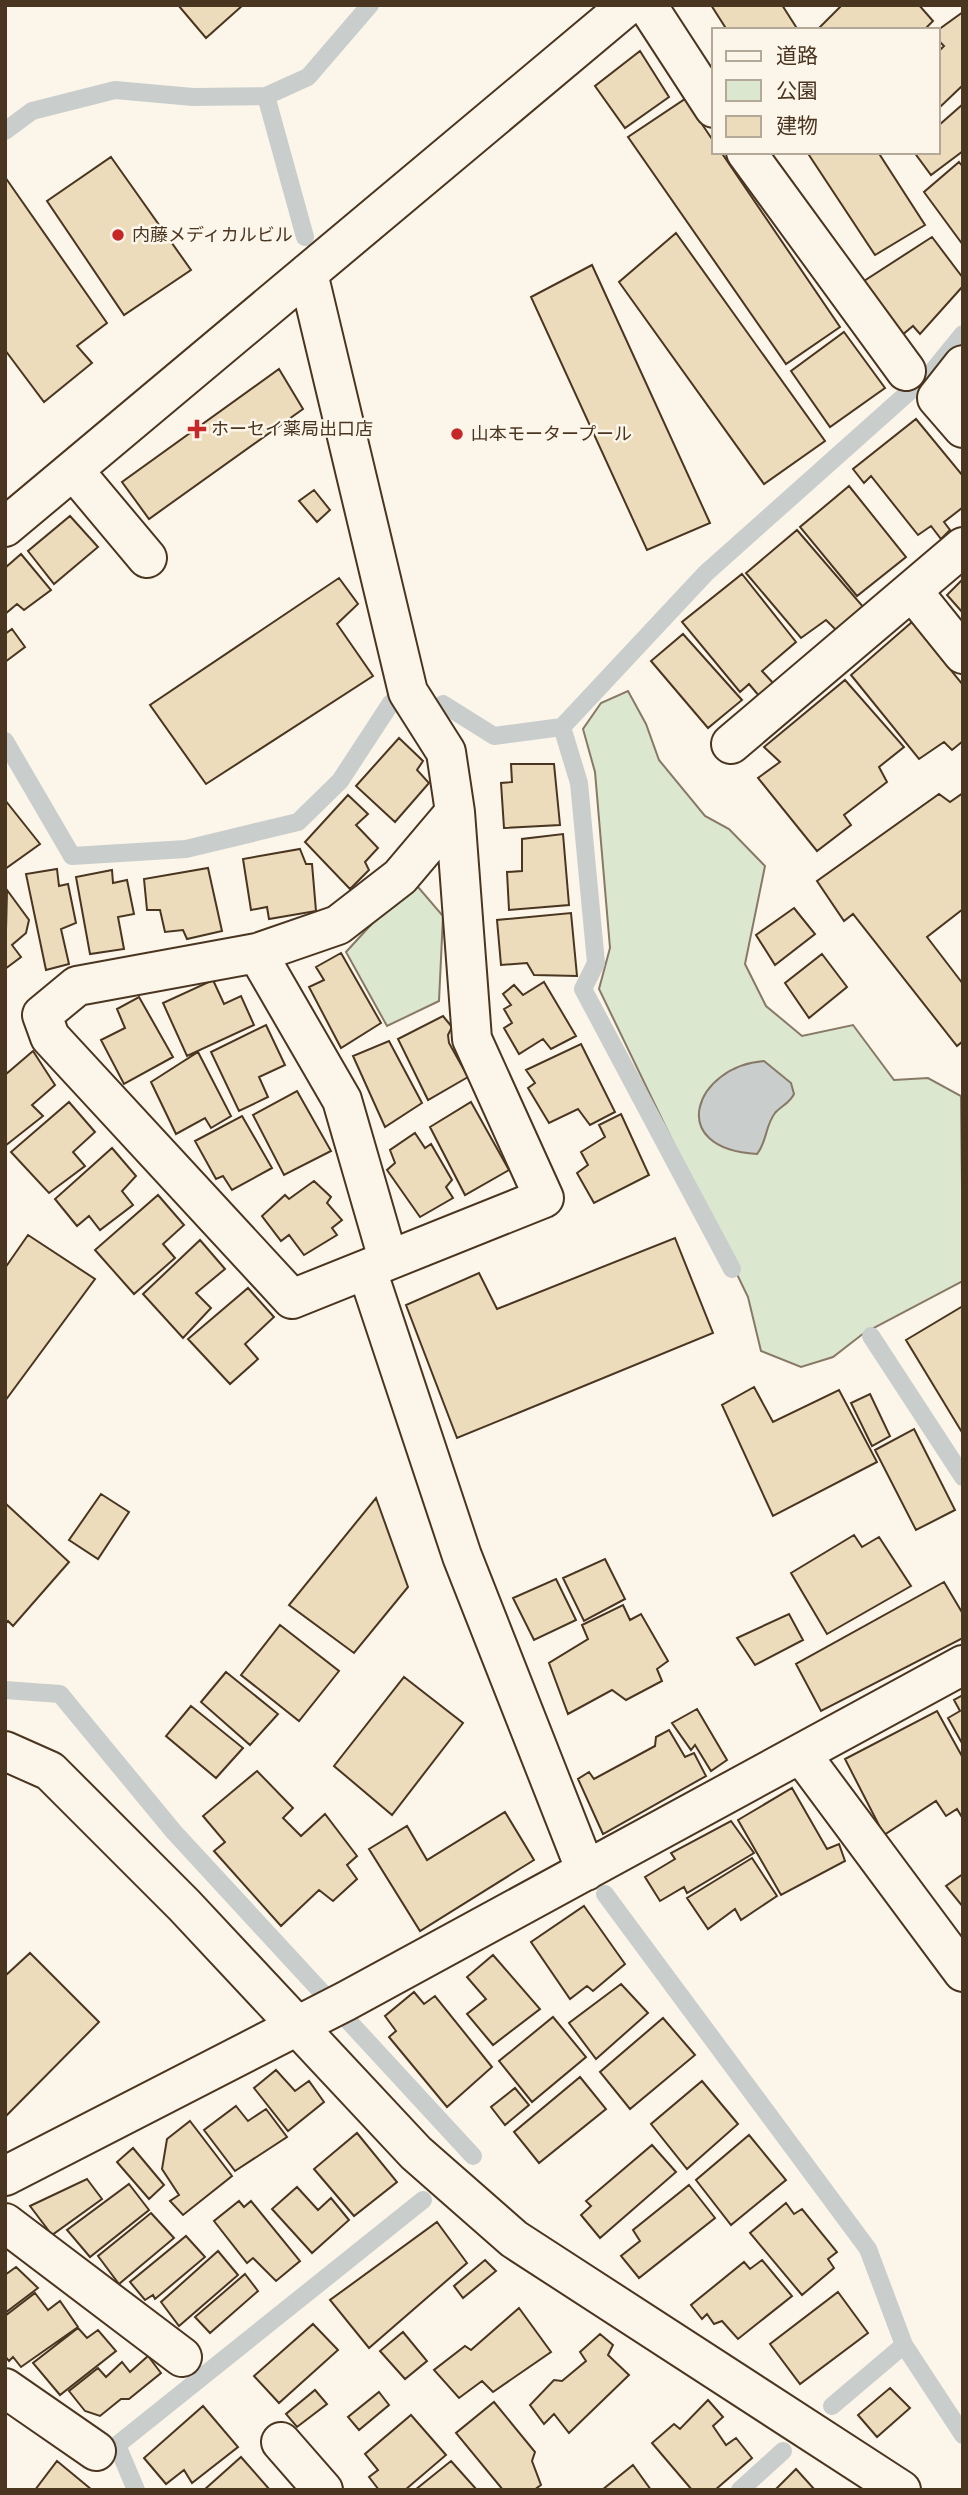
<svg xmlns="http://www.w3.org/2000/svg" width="968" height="2495" viewBox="0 0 968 2495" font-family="Rubik,'Noto Sans JP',sans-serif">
<rect width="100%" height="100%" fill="#fbf6e9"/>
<path fill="#dce7d0" stroke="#887966" stroke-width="2" d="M628,691l18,33 13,36 46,56 24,13 36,37 -20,98 21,42 36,30 51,-11 41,55 34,-2 33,18 2,185 -99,52 -31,24 -32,10 -40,-16 -13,-54 -149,-308 11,-41 -15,-176 -12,-43 18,-26z
M412,880l31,36 -4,85 -52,25 -41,-74z"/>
<path fill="#c9cecd" stroke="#887966" stroke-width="2" d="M764,1061l27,22 3,11c-4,9 -13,12 -19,19 -10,13 -8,29 -18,41 -93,-5 -62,-88 7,-93z"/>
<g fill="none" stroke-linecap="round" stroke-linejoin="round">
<path stroke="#c9cecd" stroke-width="18" d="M266,96l39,141
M5,131l27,-20 83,-21 78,7 73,-1 42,-19 62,-72
M932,372l31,-38
M443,704l51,32 68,-9 17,56 17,180 -13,26 149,280
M562,727l144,-154 204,-182
M5,741l67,115 114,-7 112,-27 42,-41 51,-78
M871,1336l92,141
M5,1690l55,4 114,138 299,324
M605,1894l263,355 36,96 59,90
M832,2406l72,-61
M136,2490l-19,-45 306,-245
M740,2490l43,-39"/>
</g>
<path fill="#ecdcbc" stroke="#4a3520" stroke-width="2" d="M178,5h65l-37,33z
M711,5h71l16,25h-71z
M842,5h77l14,16 -9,9h-101l-3,-3z
M963,12v73l-25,24v-57l6,-6 -6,-6v-10z
M640,51l29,46 -44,31 -30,-42z
M685,99l29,43v10h7l119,175 -54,37 -158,-227z
M963,104v47l-32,24 -17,-23h24v-26z
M807,152h71l47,73 -50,30z
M111,157l80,113 -67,45 -77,-114z
M959,162l4,5v78l-39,-53z
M5,177l102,146 -30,23 15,17 -48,39 -39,-52z
M676,233l149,208 -61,43 -145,-202z
M932,237l31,41v8l-43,48 -7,-8 -12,10 -37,-55z
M592,265l118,258 -63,27 -116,-253z
M844,332l41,56 -55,39 -39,-56z
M279,369l24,40 -154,110 -27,-37z
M916,419l47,57v35l-1,-3 -18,14 6,8 -9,9 -10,-13 -13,9 -47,-59 -7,7 -11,-14z
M849,486l57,71 -49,39 -57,-69z
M314,490l16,20 -13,12 -18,-21z
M70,516l28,31 -44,37 -26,-33z
M797,530l68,79 -28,22 -11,-11 -25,18 -55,-65z
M21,554l30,36 -27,20 -7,-6 -12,10v-46z
M742,574l54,68 -34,29 12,13 -14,13 -11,-13 -9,8 -58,-70z
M339,578l19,26 -21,20 36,52 -167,108 -56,-79z
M963,579v34l-16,-18z
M912,622l51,63v56l-11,9 -8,-8 -25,17 -68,-84z
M12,629l13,18 -20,15v-28z
M683,634l59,66 -34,28 -57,-67z
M845,680l59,67 -25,20 8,15 -43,33 7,10 -34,26 -59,-73 22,-16 -16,-15z
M399,738l24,23 -6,9 12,13 -34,39 -39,-36z
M511,764h43l6,61 -56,3 -3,-45 11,-1z
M963,793v116l-36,28 36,47v57l-6,5 -104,-132 -9,7 -27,-40 122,-87 11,8z
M348,795l20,19 -12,11 22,23 -13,14 4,8 -19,19 -45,-47z
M5,800l35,44 -35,25z
M563,834l6,71 -60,5 -2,-38 15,-1v-32z
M300,849l6,15h6l4,47 -47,8 -2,-12 -16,3 -8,-51z
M208,868l14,63 -35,8 -4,-9 -18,2 -5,-22h-13l-3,-31z
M57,869l2,17 9,-2 8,39 -15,6 8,35 -23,6 -20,-96z
M112,870l1,13 14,-3 7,34 -16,3 6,32 -34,5 -14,-77z
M7,890l22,30 -3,13 -14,12 9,12 -16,12z
M794,908l21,26 -40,31 -19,-30z
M571,913l6,63 -43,-1 -7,-12 -26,2 -4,-45z
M341,953l40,70 -40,25 -32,-61 15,-7 -8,-13z
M822,954l25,33 -38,31 -24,-35z
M213,980l11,24 17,-8 13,29 -67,31 -24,-53z
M544,982l32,54 -25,13 -8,-10 -24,15 -15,-26 8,-5 -8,-14 7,-4 -8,-11 11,-9 9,10z
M139,997l34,60 -49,27 -23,-44 24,-12 -8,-19z
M443,1016l9,11 -4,8 1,8 19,34 -40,23 -30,-61z
M266,1025l19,40 -26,12 9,20 -29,14 -28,-59z
M389,1041l33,62 -37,24 -32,-71z
M581,1044l34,68 -25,13 -12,-16 -29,14 -21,-35 7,-5 -9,-13z
M33,1051l22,34 -23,20 11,11 -38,30v-71z
M198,1052l33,64 -20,12 -6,-10 -29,16 -25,-52z
M297,1091l34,60 -47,24 -31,-60z
M69,1102l26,30 -22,20 12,14 -36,27 -38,-41z
M471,1102l38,68 -44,25 -35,-68z
M621,1114l28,61 -55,28 -17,-30 11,-8 -7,-13 24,-15 -6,-12z
M242,1116l30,52 -40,22 -9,-14 -7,3 -21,-38z
M415,1133l10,15 6,-4 21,36 -6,7 7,11 -33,19 -33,-47 8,-7 -5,-13z
M112,1148l24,28 -14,15 11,14 -33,25 -11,-14 -12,10 -22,-27z
M314,1181l17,16 -4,6 15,17 -10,8 5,7 -33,20 -15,-20 -8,6 -19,-25 23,-21 4,4z
M158,1195l26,30 -21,19 12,14 -41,36 -39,-44z
M28,1235l67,44 -90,122v-133z
M675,1238l38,95 -256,105 -51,-133 73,-32 18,36z
M200,1240l25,29 -29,24 15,15 -28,30 -40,-44z
M248,1288l26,29 -29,27 13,15 -28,25 -42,-45z
M963,1306v128l-57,-94z
M754,1387l19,35 66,-32 38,72 -104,54 -51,-111z
M870,1394l20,42 -18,10 -21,-43z
M914,1429l41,81 -39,20 -41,-80z
M101,1494l28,18 -31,47 -29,-19z
M376,1498l32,89 -54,66 -65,-48z
M5,1503l64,59 -56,64 -5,-5 -3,3z
M854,1535l8,12 17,-10 32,49 -84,48 -36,-61z
M605,1559l20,40 -41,22 -21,-43z
M556,1579l20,41 -42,20 -21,-42z
M944,1582l19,32v24l-142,73 -25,-47z
M623,1605l7,15 11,-6 27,47 -11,8 5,12 -36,19 -14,-10 -44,24 -19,-51 39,-24 -6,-14z
M789,1614l14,26 -48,25 -18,-27z
M280,1625l59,46 -40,50 -58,-46z
M226,1672l52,42 -28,31 -49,-43z
M404,1677l59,46 -71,92 -58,-49z
M963,1695v50l-15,-27 12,-7 -6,-11z
M191,1706l52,42 -27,30 -50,-42z
M697,1709l30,51 -16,11 -16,-26 -4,5 -19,-27z
M937,1711l26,47v61l-6,-10 -11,7 -10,-15 -52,34 -39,-76z
M669,1730l16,27 9,-4 12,23 -103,58 -25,-55 11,-7 5,7 61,-33 1,-9z
M257,1771l36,37 -10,10 18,18 24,-22 32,42 -10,9 10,14 -24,22 -14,-11 -38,36 -67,-75 11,-9 -22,-26z
M792,1788l35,61 12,-5 6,17 -64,34 -43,-75z
M505,1812l29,48 -114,71 -51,-82 38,-23 20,34z
M731,1821l23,32 -67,40 -3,-6 -24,14 -15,-24 30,-18 -4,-6z
M752,1858l25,38 -36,24 -6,-11 -27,20 -21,-31z
M963,1874v33l-17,-21z
M584,1906l41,58 -32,27 -6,-5 -17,13 -39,-57z
M30,1953l69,69 -94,95v-141z
M493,1955l47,54 -47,36 -26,-31 19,-15 -19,-22z
M621,1984l27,29 -52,46 -27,-36z
M414,1992l10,12 11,-8 57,71 -45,40 -58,-70 7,-6 -11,-15z
M553,2017l33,40 -54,45 -33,-41z
M663,2018l32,37 -65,54 -30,-37z
M276,2070l19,21 14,-10 15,21 -36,29 -34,-43z
M580,2077l26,32 -67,54 -25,-31z
M702,2081l36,43 -51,45 -36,-45z
M515,2088l14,17 -24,20 -14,-18z
M236,2106l12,15 18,-12 21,28 -52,34 -31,-41z
M190,2121l42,55 -49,39 -13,-14 9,-6 -17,-26 5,-30z
M357,2133l40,49 -43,34 -40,-47z
M749,2135l37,45 -55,45 -35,-45z
M652,2145l24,27 -76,66 -19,-23 10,-9 -5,-5z
M133,2148l31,37 -15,14 -32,-37z
M87,2179l15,20 -50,36 -22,-29z
M129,2184l20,26 -59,47 -23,-27z
M689,2185l26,33 -76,60 -18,-22 19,-15 -7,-11z
M297,2187l21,23 13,-12 18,22 -37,33 -40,-44z
M239,2201l5,6 7,-6 49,60 -24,20 -23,-23 -6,5 -33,-42z
M786,2203l8,11 8,-5 35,43 -9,7 6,9 -32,27 -52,-62z
M151,2213l23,25 -55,46 -21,-28z
M437,2222l30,41 -98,85 -39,-48z
M186,2236l19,21 -50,42 -2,-4 -8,5 -15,-18z
M218,2251l20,24 -59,51 -18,-24z
M485,2260l11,11 -33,27 -9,-12z
M762,2260l30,36 -54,43 -16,-18 -8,3 -7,-10 -5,5 -11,-14 53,-43 6,7z
M16,2267l22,21 -33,25v-38z
M245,2274l13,17 -48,42 -15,-16z
M838,2292l30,41 -68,51 -30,-40z
M35,2293l13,17 12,-9 18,26 -57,40 -8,-10 -4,4 -4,-5v-40z
M519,2308l32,44 -58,40 -11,-11 -23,17 -25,-28 31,-24 6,4z
M313,2324l25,26 -59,53 -25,-27z
M78,2328l9,10 11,-8 18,21 -56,44 -27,-32z
M403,2332l24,29 -22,18 -25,-28z
M600,2334l13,11 -5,10 21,20 -60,58 -15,-19 -10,10 -14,-19 24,-25 8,1 24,-20 -6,-9z
M148,2356l13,17 -32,26h-8l-21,17 -15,-5 -16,-20 29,-23 8,9 16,-15 8,10z
M890,2388l20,20 -33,29 -19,-22z
M315,2390l12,14 -30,23 -11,-13z
M379,2392l10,13 -30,25 -11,-13z
M708,2400l15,17 -10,9 13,19 10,-7 16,20 -37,32h-23l-40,-47 22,-19 6,5z
M494,2402l41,50 -3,9 9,24 -7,5h-31l-47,-57z
M203,2406l35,41 -46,36 -8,-13 -18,14 -22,-26z
M411,2415l35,40 -41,35h-26l-10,-13 9,-7 -13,-16z
M241,2457l29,33h-66z
M57,2461l35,29h-57z
M451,2461l26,29h-62z
M633,2465l18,25h-49z
M796,2469l19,21h-40z"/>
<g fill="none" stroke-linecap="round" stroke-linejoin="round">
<defs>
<path id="minor" d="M647,5l67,103
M746,152l160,219
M308,273l100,419 38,60 9,60 17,227 72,159 -252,101 -242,-262 -8,-22 35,-29 180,-33 81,-28 62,-48 55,-65
M963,365l-26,33 26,30
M74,471l73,87
M5,527l623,-522
M913,592l50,62
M731,744l232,-197
M257,953l85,147 46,159
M367,1270l95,286 124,315
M5,1751l45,20 134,134 232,248 98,86 387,251
M801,1754l162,218
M5,2176l341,-175 617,-336
M5,2223l177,134
M5,2388l91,63
M281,2442l42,48"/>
</defs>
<use href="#minor" stroke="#4a3520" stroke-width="42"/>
<use href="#minor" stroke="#fbf6e9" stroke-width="38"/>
</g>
<g fill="#c62828" stroke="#fbf6e9" stroke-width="2.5">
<circle cx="118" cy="235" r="7"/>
<path d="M193.5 418.5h7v7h7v7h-7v7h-7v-7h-7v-7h7z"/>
<circle cx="457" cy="434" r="7"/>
</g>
<g text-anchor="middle" stroke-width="5" stroke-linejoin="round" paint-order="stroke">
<g font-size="18" fill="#4a3520" stroke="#fbf6e9" text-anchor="start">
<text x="132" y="241">内藤メディカルビル</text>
<text x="211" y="435">ホーセイ薬局出口店</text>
<text x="471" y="440">山本モータープール</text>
</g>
</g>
<rect width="968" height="2495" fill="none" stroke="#4a3520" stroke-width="14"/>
<rect x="712" y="28" width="228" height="126" fill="#fbf6e9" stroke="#b4a999" stroke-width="2"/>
<rect x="726" y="51" width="35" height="10" fill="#fbf6e9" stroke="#b4a999" stroke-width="2"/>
<text x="776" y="63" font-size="21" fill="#4a3520">道路</text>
<rect x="726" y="80" width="35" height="21" fill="#dce7d0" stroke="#b4a999" stroke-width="2"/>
<text x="776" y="98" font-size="21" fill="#4a3520">公園</text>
<rect x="726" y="116" width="35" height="21" fill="#ecdcbc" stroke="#b4a999" stroke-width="2"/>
<text x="776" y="133" font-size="21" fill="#4a3520">建物</text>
</svg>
